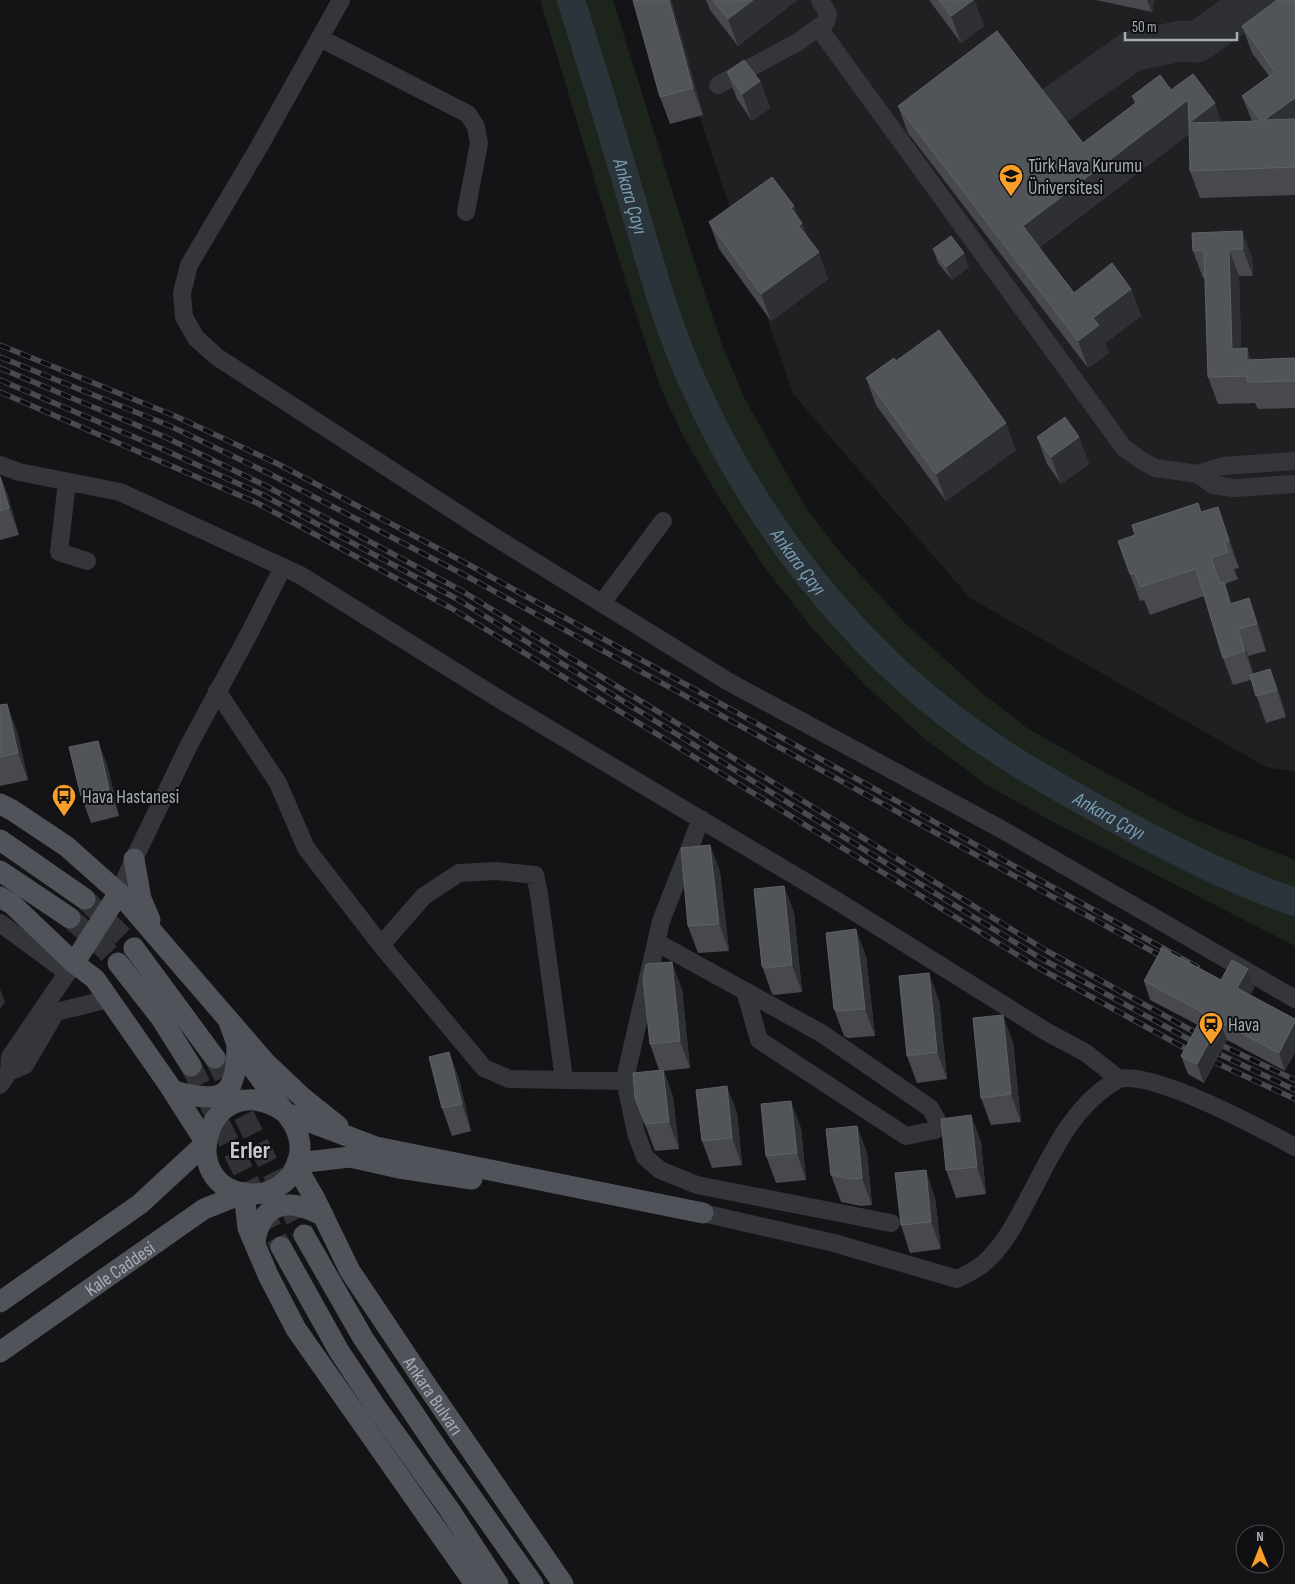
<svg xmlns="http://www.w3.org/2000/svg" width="1295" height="1584" viewBox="0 0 1295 1584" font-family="'Sofia Sans Condensed',sans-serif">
<rect width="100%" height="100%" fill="#141416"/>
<path fill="#202023" d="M660,0h635v772l-29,-5 -296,-169 -177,-204z"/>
<path fill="#1c241c" d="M540,0h73l81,261 28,84 23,54 61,109 38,49 62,67 74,67 47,37 63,36 100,54 105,42v86l-242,-124 -66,-37 -61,-45 -61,-55 -54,-58 -48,-62 -43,-66 -36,-61 -23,-49 -39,-119z"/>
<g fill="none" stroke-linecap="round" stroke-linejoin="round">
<path stroke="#2a343a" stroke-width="28" id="s1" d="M571,0c20,64 40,129 59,194 19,64 36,130 64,191 60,135 156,260 276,346 47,34 97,61 147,89 58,31 116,61 178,82"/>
<path stroke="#2e2f33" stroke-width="41" d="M1047,111l85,-60 49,-10 16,1 59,-42"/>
<path stroke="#313236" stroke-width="21" stroke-dasharray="21 11" stroke-linecap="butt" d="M85,899l49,49
M70,918l32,28 16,17
M215,1058l89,177
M191,1066l90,181"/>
<path stroke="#35363b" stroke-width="18" d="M341,0l-82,147 -70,118 -7,28 2,24 12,21 21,19 268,174 244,151 272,147 294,170
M818,27l306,421 17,12 14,8 43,6 15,11 21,3 61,-4
M320,38l148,76 8,13 3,16 -13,69
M718,85l80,-43 28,-20 2,-8 -8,-14
M0,465l19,7 101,20 180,83 204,127 330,197 213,133 39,21 33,26
M1198,474l25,-8 72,-5
M67,482l-8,70 28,9
M602,603l61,-82
M217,691l61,92 28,65 75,97 103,123 25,11 118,2
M701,819l-40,102 -34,149v20l9,43 9,24 15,13 37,15 194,38
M119,893l15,-34 55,-114 62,-115 32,-63
M0,923l68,50
M656,942l165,91 109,75 7,12 -2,10 -29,6 -147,-96 -14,-49
M381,945l43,-49 35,-23 37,-2 39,4 4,19 25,185
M9,1072l16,-7 31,-53 53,-13
M0,1085l9,-13 1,-15 64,-94
M703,1213l131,30 123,36c8,-4 19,-9 26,-15 22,-19 34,-44 47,-69 21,-39 40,-84 79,-110 3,-1 7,-5 10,-6 34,-9 143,50 176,68"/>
<g stroke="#50535a" stroke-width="21">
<path d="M0,804l12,6 54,36 53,47 146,169 38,36 35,28"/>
<path d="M0,840l85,59"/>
<path d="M134,859l7,40 9,21"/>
<path d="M0,871l70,47"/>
<path d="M0,897l12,7 62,59 21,16 74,106 37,58"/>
<path d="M134,948l81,110"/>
<path d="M74,963l45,-70"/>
<path d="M118,963l43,55 30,48"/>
<path d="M229,1022c3,7 5,15 8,22 12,20 28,40 41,59 8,11 19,22 21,36 3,12 -1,26 -8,36 -9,12 -25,20 -40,19 -81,-5 -42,-135 35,-81l90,34 327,66"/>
<path d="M173,1091c52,14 64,5 64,-48"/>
<path d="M297,1163l53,-6 49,11 73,11"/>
<path id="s2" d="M296,1166l19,33 35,72 77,115 136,198"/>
<path d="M244,1193l4,35 20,47 28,54 179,255"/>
<path d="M304,1235l59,103 76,113 94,133"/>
<path d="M255,1244c1,-19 12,-39 33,-39 12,-1 24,6 35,10"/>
<path d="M281,1247l58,104 37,56 73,102 49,75"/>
<path d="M0,1302l140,-98 66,-61"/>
<path id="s3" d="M0,1352l204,-143 40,-16"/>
</g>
<defs>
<path id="rail" d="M0,345l175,71 103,48 197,104 722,399
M0,357l170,69 102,49 198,103 700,383
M0,368l165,69 101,49 196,105 585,360 151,83 97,46
M0,380l160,68 101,46 196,105 585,360 152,83 101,48
M0,392l257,111 194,105 586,359 153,84 105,48"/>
</defs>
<use href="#rail" stroke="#484a50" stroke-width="5.5"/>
<use href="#rail" stroke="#0f0f11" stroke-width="4" stroke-dasharray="11" stroke-linecap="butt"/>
</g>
<path fill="#47494e" d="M671,0l32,115 -33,9 -10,-27z
M706,0h91l-59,46 -28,-36z
M929,0h45l10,26 -23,17z
M1096,0h58l-2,12z
M1295,0v195l-95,3 -10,-27 -1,-37 -150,114 35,45 57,-4 10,27 -36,27 4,10 -21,15 -180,-235 -10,-27 185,37 52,-39 -3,-8 39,-6 51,32 30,-1 -10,-25 27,-20 -17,-23 -10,-27z
M727,72l33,9 10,27 -18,13 -15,-22z
M794,206l4,12 4,5 5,13 21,43 -57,42 -52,-72 -10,-27z
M1242,231l10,27 1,18h-14l2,72h6l4,12 44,-2v50l-37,1 -3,-6 -37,1 -10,-27 -3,-99h-2l-10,-27z
M933,249l36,18 -17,13 -14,-17z
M866,378l150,72 -70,51 -70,-96z
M1037,437h42l10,27 -28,20 -14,-20z
M0,475l8,21 11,39 -19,5z
M1218,507l21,61 -5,1 4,10 -13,5 7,20 27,22 7,25 -18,5 5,18 17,-5 10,27 6,21 -20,6 -15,-43 -18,5 -10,-27 -19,-62 -54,19 -6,-15 -4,1 -10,-27 71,-62z
M0,705l17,26 11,49 -28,6z
M98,741l10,27 11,48 -28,7 -10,-27z
M710,845l10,27 9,79 -31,2 -10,-27z
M784,886l10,27 8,79 -28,3 -2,-1 -10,-28z
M866,956l9,80 -27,2 -4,-2 -10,-27z
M1248,969l6,19 -4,7 45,24 -10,52 -58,-31 -23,43 -16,-9 -7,-18 17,-31 -48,-25 -6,-19 77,-1z
M682,989l8,79 -26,3 9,26 6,52 -24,2 -20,-53 24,-28 -9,-26z
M939,1000l8,79 -30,4 -10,-27z
M1013,1042l8,80 -30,3 -10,-27z
M449,1052l10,27 12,52 -19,5 -10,-28z
M737,1113l5,52 -30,3 -10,-27z
M971,1115l10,27 5,52 -30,4 -10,-28z
M857,1126l10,27 5,52 -11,1 -20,-4 -10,-27z
M801,1128l5,52 -30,3 -10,-27z
M935,1198l6,51 -31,4 -9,-28z"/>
<path fill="#2e3033" d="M669,0h2l32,115 -10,-27z
M753,0h44l-59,46 -10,-27z
M973,0h1l10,26 -23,17 -10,-27z
M1147,0h7l-2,12z
M760,81l10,27 -18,13 -10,-27z
M1295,98v34l-31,-12z
M1188,100l27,3 9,27 -32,2 -160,121 -9,-27z
M794,206l7,18 1,-1 10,27 -3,3 -18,-45z
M1242,231l10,27 1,18 -10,-27z
M1229,249l10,27 3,100 -10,-27z
M819,252l9,27 -57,42 -10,-27z
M964,253l5,14 -17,13 -6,-13z
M1131,289l10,27 -36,27 4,10 -21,15 -10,-27 15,-23z
M1247,348l9,27 -9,-15z
M1006,423l10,27 -70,51 -10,-27z
M1079,437l10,27 -28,20 -10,-27z
M0,475l8,21 11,39 -10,-27z
M1218,507l10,27 11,34 -10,-27z
M1224,582l10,27 6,22 -10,-27z
M1249,598l10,28 7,25 -9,-27z
M1238,629l10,27 7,23 -10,-28z
M1270,669l10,27 6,21z
M7,704l10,27 11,49 -10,-27z
M98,741l10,27 11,48 -10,-27z
M710,845l10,27 9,79 -10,-27z
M784,886l10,27 8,79 -10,-27z
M856,929l10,27 9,80 -10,-27z
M672,962l10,27 8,79 -10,-27z
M1248,969l6,19 -10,19 -7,-19z
M929,973l10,27 8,79 -10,-27z
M0,989l5,13 -5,7z
M1003,1015l10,27 8,80 -10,-28z
M1220,1022l7,18 -23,43 -7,-19z
M1295,1022v31l-10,18 -6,-18z
M449,1052l10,27 12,52 -9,-27z
M663,1070l10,27 6,52 -10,-27z
M727,1086l10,27 5,52 -10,-27z
M791,1101l10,27 5,52 -9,-27z
M971,1115l10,27 5,52 -9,-27z
M857,1126l10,27 5,52 -10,-27z
M926,1170l9,28 6,51 -10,-27z"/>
<path fill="#515459" stroke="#5e6268" d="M633,0h36l24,88 -33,9z
M713,0h40l-25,19z
M939,0h34l-22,16z
M1277,0h18v98l-31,22 31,-1v48l-105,4 -1,-48 72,-2 -19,-25 33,-24 -33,-46z
M997,31l86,112 54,-41 -5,-6 28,-21 11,15 22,-16 22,29 -26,20 -1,-23 -165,126 51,67 38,-30 19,26 -38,29 6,7 -21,16 -180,-235z
M744,60l16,21 -18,13 -15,-22z
M772,177l22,29 -3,2 11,15 -3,3 20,26 -58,42 -52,-72z
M1242,231l1,18h-14l3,100 15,-1v12l48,-2v23l-47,1 -1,-6 -39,1 -4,-127 -11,1 -1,-18z
M951,236l13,17 -18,14 -13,-18z
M939,330l67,93 -70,51 -70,-96 28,-20 2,3z
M1065,417l14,20 -28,20 -14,-20z
M0,477l9,31 -9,3z
M1198,503l3,9 17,-5 11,34 -5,1 4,10 -17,6 9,25 4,-1 6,22 19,-6 8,26 -19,5 7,22 -22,7 -27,-89 -56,18 -5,-14 -5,1 -12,-33 17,-6 -3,-10z
M1270,669l7,21 -21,6 -6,-21z
M7,704l11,49 -18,4v-52z
M98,741l11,48 -28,7 -12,-49z
M710,845l9,79 -31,2 -7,-78z
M784,886l8,79 -28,3 -2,-2 -8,-77z
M856,929l9,80 -27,2 -4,-2 -8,-76z
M1162,948l59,32 11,-20 16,9 -11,19 58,31v3l-16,31 -59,-31 -23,42 -16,-8 23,-43 -60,-32z
M672,962l8,79 -30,3 -7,-66 3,-14z
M929,973l8,79 -30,4 -8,-80z
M1003,1015l8,79 -30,4 -8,-80z
M449,1052l13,52 -20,4 -13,-51z
M663,1070l6,52 -24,2 -10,-26 -2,-25z
M727,1086l5,52 -30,3 -6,-51z
M791,1101l6,52 -31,3 -5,-52z
M971,1115l6,52 -31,3 -5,-51z
M857,1126l5,52 -11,1 -20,-4 -5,-46z
M926,1170l5,52 -30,3 -6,-52z"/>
<defs>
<symbol id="university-pin" viewBox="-11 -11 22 30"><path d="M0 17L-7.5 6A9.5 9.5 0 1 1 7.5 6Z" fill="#f99f29" stroke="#0f0f11"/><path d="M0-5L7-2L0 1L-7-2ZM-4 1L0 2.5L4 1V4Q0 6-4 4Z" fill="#111"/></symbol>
<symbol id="bus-pin" viewBox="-11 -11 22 30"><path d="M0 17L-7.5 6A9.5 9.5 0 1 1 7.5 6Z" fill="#f99f29" stroke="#0f0f11"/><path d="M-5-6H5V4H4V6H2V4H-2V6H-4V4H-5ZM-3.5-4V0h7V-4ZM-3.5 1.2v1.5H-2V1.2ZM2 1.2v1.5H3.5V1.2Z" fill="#111"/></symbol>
<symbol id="station-pin" viewBox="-11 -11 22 30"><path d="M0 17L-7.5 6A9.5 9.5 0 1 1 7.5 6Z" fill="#f99f29" stroke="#0f0f11"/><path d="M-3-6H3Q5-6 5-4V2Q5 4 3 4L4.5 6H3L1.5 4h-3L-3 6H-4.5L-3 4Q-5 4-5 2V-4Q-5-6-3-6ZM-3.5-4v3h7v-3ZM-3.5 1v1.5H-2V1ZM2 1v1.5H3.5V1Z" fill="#111"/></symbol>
</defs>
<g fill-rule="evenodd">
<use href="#university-pin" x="997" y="162" width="28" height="38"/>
<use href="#bus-pin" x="50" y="782" width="28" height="38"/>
<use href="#station-pin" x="1197" y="1010" width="28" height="38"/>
</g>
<g text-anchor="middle" stroke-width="4" stroke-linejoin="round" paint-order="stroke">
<g font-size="19" fill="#a5acb6" stroke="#0f0f11" text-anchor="start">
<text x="1028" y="172">Türk Hava Kurumu<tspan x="1028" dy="22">Üniversitesi</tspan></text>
<text x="82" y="803">Hava Hastanesi</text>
<text x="1228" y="1031">Hava</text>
</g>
<g font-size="19" fill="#a5acb6" stroke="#0f0f11">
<text dy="7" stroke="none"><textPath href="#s3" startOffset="146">Kale Caddesi</textPath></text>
<text dy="7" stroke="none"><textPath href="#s2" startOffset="268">Ankara Bulvarı</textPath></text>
</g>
<g font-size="20" font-style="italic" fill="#7a9eb3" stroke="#0f0f11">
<text dy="7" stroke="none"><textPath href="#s1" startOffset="205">Ankara Çayı</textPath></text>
<text dy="7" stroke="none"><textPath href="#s1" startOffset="610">Ankara Çayı</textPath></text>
<text dy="7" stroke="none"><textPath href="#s1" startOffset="1015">Ankara Çayı</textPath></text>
</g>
<g font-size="24" font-weight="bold" fill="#c6cad2" stroke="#0f0f11">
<text x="250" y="1158">Erler</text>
</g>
</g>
<g transform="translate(1260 1549)"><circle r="24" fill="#0f0f11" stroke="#4b4e53"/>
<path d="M0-4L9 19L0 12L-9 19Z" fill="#f99f29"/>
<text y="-8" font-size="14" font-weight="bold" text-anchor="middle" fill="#a5acb6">N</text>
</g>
<path d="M1125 32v8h112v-8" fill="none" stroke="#a5acb6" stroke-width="2.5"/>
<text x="1132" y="32" font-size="15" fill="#a5acb6" stroke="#0f0f11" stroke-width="4" paint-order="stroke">50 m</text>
</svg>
